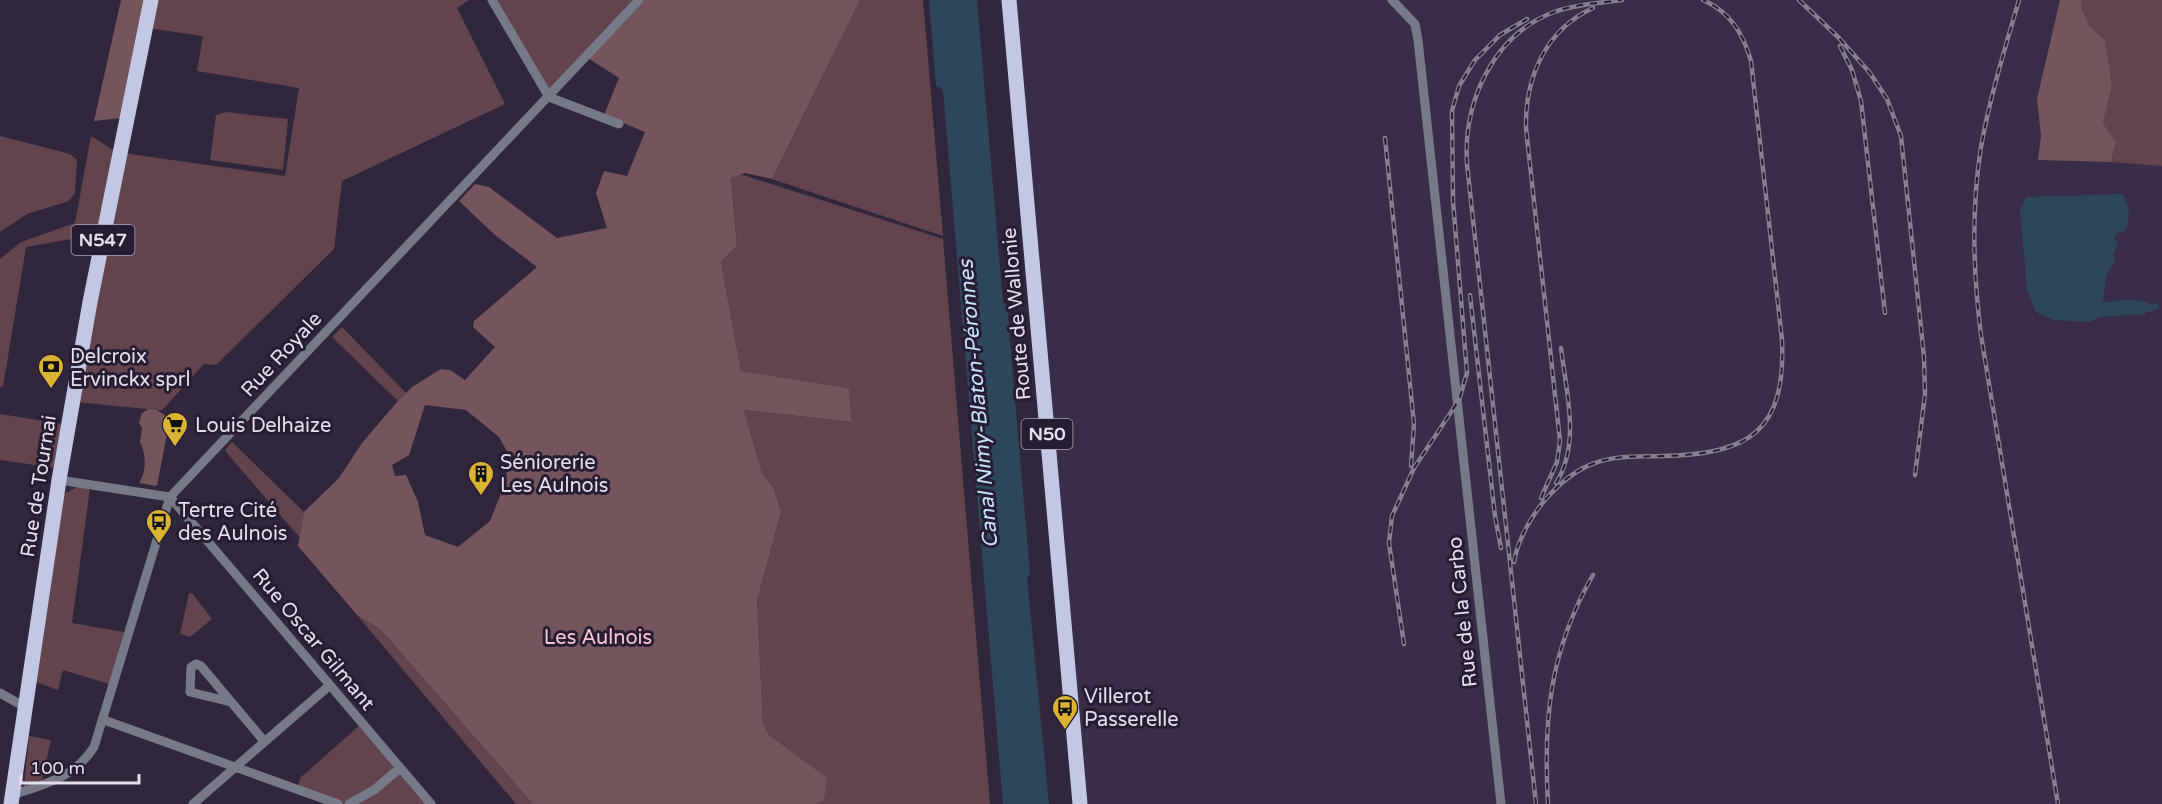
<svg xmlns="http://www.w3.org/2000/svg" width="2162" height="804" viewBox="0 0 2162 804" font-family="'Varela Round',sans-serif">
<rect width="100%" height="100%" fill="#31273d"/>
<path fill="#3a2d49" d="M1015,0h1147v804h-1077z"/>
<path fill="#63444c" d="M154,0h315l-12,8 48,96 -163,77 -8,68 -118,116 -12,-1 -42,46h-5l-81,-8 47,-249 162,23 14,-88 -102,-17 6,-35 -55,-8z
M494,0h143l-87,92z
M860,0h63l20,236 -171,-57z
M2081,0h81v166l-51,-4 5,-20 -13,-19 9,-37 -7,-46 -15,-13 -9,-20z
M226,112l62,7 -5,51 -73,-10 6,-45z
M0,136l70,18 7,6 -2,33 -6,8 -42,13 -27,18z
M91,136l24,15 -16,83 -73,13 -23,140h-3v-128l21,-17 54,-19z
M740,174l203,65 47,565h-175l9,-3 2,-23 -57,-43 -6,-11 -6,-123 24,-89 -7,-23 -12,-16 -18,-63 108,12 -3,-34 -108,-17 -20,-109 16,-18 -6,-66z
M342,327l64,66 -8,8 -66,-64z
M0,414l63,10 -6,44 -57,-8z
M232,442l72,70 -4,26 -74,-86 -1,-2z
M79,486l11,2 -18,135 52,9 -15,52 -46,-14 -5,20 -25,-9 29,-186z
M189,593h3l20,26 -22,18 -10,-3z
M357,615l24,15 152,174h-17z
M359,726l67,78h-92l-36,-17 2,-9z
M29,736l22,4 -9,39 -2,3 -16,5z"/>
<path fill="#76545c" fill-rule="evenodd" d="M121,0h24l-23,118 -28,3z
M642,0h218l-88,179 -27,-6 -14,5 6,67 -16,17 20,109 108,17 3,34 -108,-12 18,63 12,16 7,23 -24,89 6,123 6,11 58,43 -3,23 -9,3h-282l-152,-174 -24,-15 -59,-69 6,-34 35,-34 23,-35 35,-41 15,-15 29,-18 9,1 15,10 30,-33 -22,-20 1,-6 63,-54 -42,-32 -36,-34 16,-17 14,3 68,51 50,-10 -11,-35 8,-22 23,5 18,-44 -41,-17 15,-37 -31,-20zM425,405l41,5 33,27 9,16 -2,28 -16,40 -32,26 -33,-12 -7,-33 -12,-27 -11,1 -3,-11 17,-10z
M2060,0h21v7l9,20 15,13 7,46 -9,37 13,19 -5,20 -73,-2 3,-24 -4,-37z
M149,409l8,1 10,7 1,11 -11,58 -18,-3c8,-11 7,-30 1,-41l2,-14 -3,-5 3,-10z"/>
<path fill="#2f475d" d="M929,0h48l26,303 4,2 23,269 -3,4 22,226h-46l-60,-714 -7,-4z
M2123,194c7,13 7,22 3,36l-10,4 -2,5 4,4 -5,12 2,7 -9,14 -3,24 4,3c9,-4 35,-5 42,1l8,-1 3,5 -17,6 -43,3 -11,5 -35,-2 -18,-8 -9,-22 -7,-80 7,-13z"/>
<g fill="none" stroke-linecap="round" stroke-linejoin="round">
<path stroke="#767987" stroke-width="9" d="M492,0l57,97 70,27
M1392,0l23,24 3,16 83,764
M59,480l111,17
M170,497l261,307
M0,693l25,14
M231,702l-41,-10 1,-25 5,-3 5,2 63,75
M104,720l234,84
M12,795c33,-11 62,-17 82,-48l76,-250 469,-497
M193,804l137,-119
M349,804l25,-14 26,-22"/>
<path stroke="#c1c7e4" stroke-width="15" d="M1009,0l71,804
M11,804l48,-324 31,-178 61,-302"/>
<defs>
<path id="rail" d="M1799,0l40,38 31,35 17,26 14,37 23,221 1,37 -10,81
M2019,0c-14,48 -29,97 -38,147 -10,63 -8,125 0,188l77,469
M1840,46l12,24 9,31 24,212
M1385,138l29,286 -3,42
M1470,295l25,221 6,32
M1556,483c25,-39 10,-92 5,-135
M1541,498l16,-36 3,-21 -34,-313c-1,-50 19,-98 67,-120
M1514,562c4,-23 15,-42 30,-61 14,-16 30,-31 51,-38 21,-8 45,-6 68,-7 86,-2 123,-24 119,-116l-31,-279c-8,-28 -21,-49 -48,-61
M1404,644l-15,-101 3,-27 22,-48 45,-68 8,-27 -14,-172 -1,-90 7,-25 16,-26 25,-25 27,-16
M1536,804l-69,-640c-4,-62 26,-129 87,-152 22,-8 46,-9 68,-12
M1548,804c-5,-86 2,-154 45,-229"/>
</defs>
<use href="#rail" stroke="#867e91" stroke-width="4.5"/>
<use href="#rail" stroke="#271d33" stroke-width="2" stroke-dasharray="7" stroke-linecap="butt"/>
</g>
<defs>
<symbol id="bank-pin" viewBox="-11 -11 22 30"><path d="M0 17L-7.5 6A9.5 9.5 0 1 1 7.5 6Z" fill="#dab333" stroke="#271d33"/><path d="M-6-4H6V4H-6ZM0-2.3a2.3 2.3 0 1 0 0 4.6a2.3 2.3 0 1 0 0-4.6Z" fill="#111"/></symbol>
<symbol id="supermarket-pin" viewBox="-11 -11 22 30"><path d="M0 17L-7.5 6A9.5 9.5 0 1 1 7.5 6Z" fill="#dab333" stroke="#271d33"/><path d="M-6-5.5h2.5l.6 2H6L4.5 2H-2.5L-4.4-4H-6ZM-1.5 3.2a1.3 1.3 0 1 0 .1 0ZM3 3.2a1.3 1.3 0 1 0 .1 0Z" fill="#111"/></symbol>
<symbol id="building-pin" viewBox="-11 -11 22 30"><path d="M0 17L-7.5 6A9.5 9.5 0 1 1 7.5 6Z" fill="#dab333" stroke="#271d33"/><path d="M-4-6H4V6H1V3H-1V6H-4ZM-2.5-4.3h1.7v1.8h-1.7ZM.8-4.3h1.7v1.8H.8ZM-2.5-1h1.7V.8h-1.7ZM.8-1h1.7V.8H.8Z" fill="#111"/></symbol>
<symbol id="bus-pin" viewBox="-11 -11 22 30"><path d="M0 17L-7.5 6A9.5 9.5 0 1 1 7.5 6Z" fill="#dab333" stroke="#271d33"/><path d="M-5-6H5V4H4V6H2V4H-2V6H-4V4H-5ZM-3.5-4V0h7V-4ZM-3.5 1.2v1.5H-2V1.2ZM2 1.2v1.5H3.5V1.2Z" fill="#111"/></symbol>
</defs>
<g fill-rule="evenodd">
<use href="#bank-pin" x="36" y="352" width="30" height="40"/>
<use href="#supermarket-pin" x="160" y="410" width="30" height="40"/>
<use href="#building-pin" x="466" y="459" width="30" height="40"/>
<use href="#bus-pin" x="144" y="507" width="30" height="40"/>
<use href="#bus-pin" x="1050" y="693" width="30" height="40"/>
</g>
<g text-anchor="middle" stroke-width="6" stroke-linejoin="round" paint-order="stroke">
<g fill="#271d33" stroke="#aba4b5" stroke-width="1.5">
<rect x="71.5" y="225" width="63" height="30" rx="4.5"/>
<rect x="1021.5" y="419" width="51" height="30" rx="4.5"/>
</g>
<g font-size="18" font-weight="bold" fill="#e4deed">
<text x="103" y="246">N547</text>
<text x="1047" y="440">N50</text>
</g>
<g font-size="20" fill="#e4deed" stroke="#271d33">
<text transform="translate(1016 314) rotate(-95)" y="7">Route de Wallonie</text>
<text transform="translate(281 354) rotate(-47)" y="7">Rue Royale</text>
<text transform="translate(38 486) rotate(-81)" y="7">Rue de Tournai</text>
<text transform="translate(1462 612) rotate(-96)" y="7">Rue de la Carbo</text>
<text transform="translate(314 639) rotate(50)" y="7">Rue Oscar Gilmant</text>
</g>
<g font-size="20" fill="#e4deed" stroke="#271d33" text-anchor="start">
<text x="70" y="363">Delcroix<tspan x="70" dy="23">Ervinckx sprl</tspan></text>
<text x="195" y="432">Louis Delhaize</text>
<text x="500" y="469">Séniorerie<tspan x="500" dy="23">Les Aulnois</tspan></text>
<text x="178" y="517">Tertre Cité<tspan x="178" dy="23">des Aulnois</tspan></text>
<text x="1084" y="703">Villerot<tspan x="1084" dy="23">Passerelle</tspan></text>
</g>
<g font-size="20" fill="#fbc5d1" stroke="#271d33">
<text x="598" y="644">Les Aulnois</text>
</g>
<g font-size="21" font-style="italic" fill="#c5e1fb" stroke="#271d33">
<text transform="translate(978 404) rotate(-95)" y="7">Canal Nimy-Blaton-Péronnes</text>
</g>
</g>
<path d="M21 774v9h118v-9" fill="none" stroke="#e4deed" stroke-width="3"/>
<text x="30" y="774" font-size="18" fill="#e4deed" stroke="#271d33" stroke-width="4.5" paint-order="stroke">100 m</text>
</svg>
